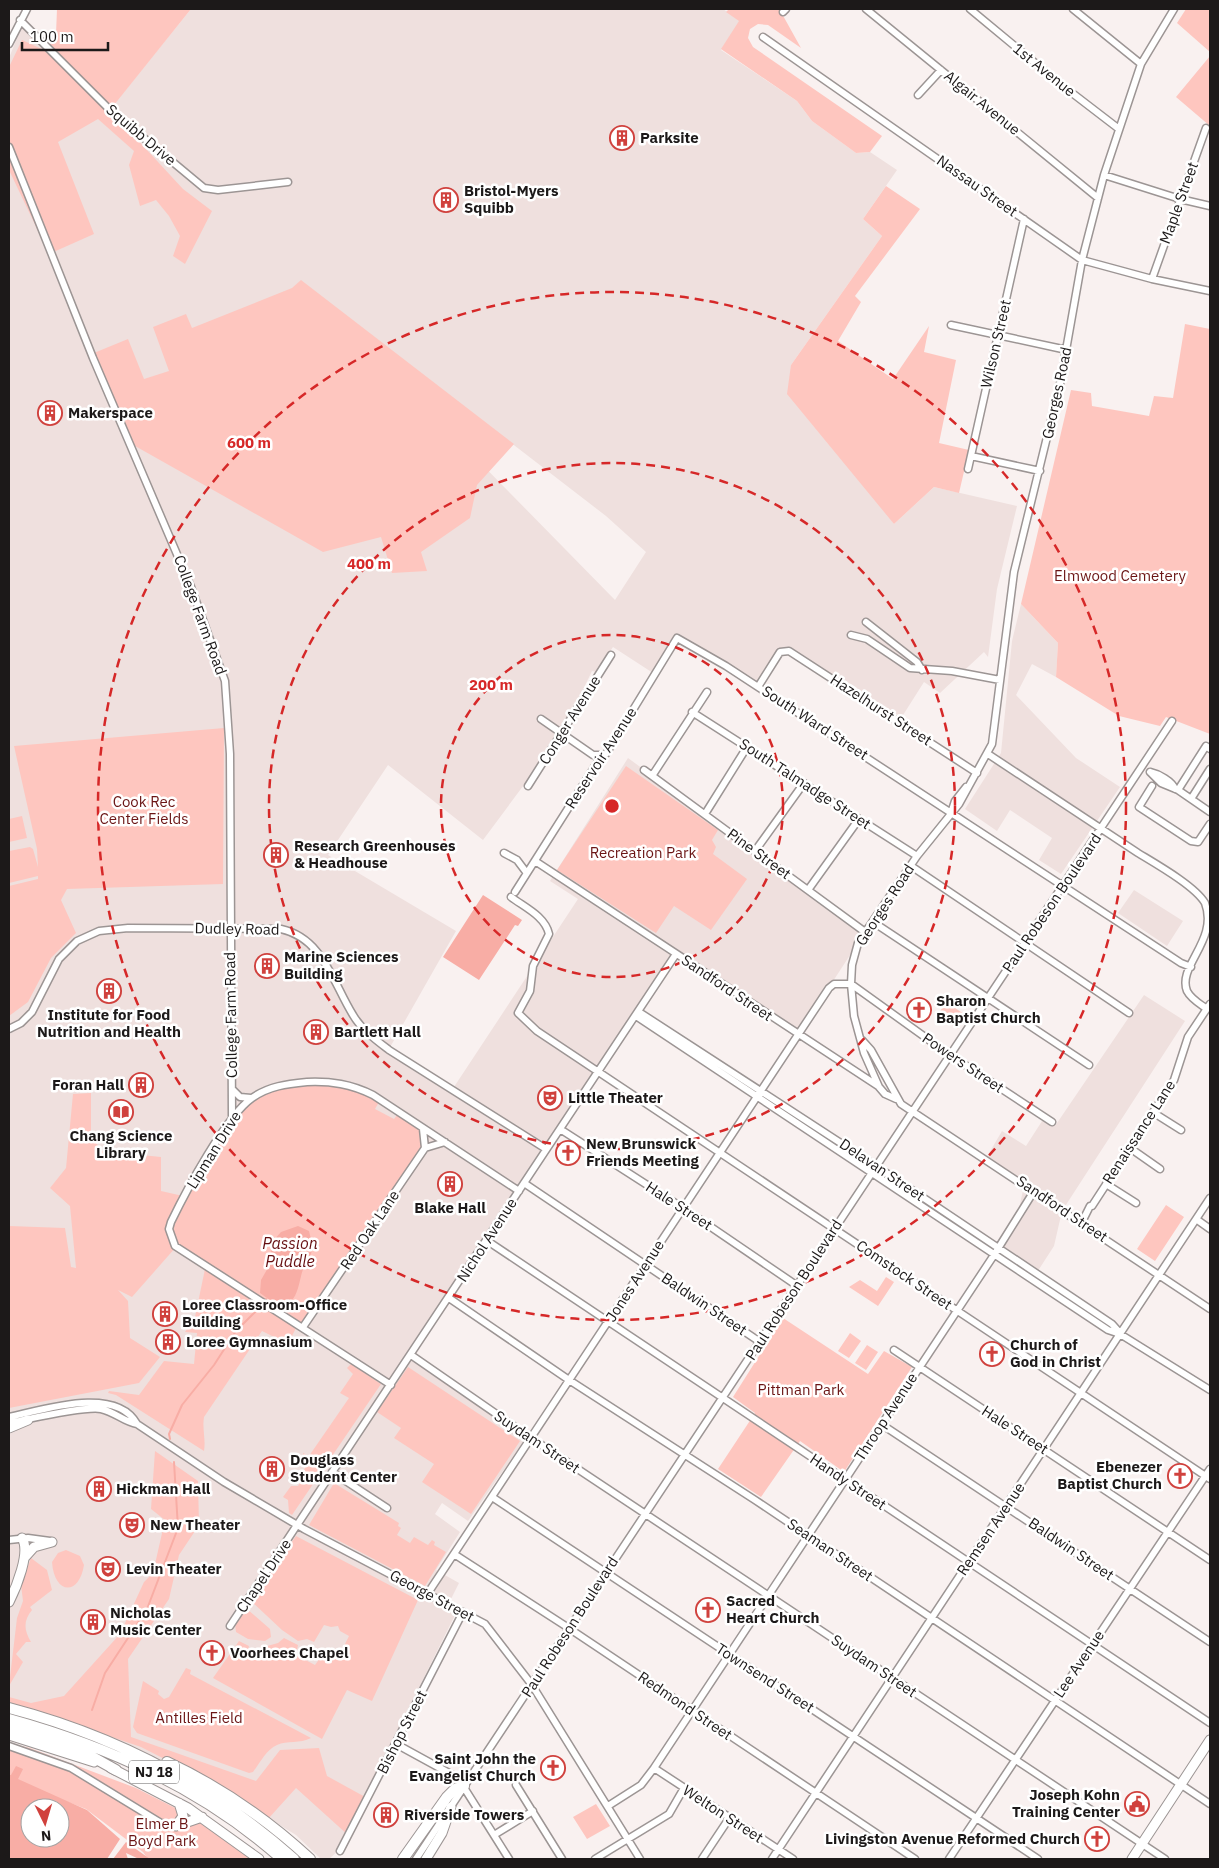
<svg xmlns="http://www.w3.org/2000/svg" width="1219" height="1868" viewBox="0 0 1219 1868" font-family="'IBM Plex Sans',sans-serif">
<rect width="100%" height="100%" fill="#f9f1f0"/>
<path fill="#efe0de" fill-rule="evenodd" d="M191,9h532l17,12 -19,29 76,51 15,20 44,32 14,-1 27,18 -34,49 19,17 -91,129 103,159 40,-37 83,19 -20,83 -9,68 -4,-5 -44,41 -16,-11 -26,41 -115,-74 -27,39 -80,-50 -23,35 -40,-26 -17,25 -4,-1 -31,64 -78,105 -95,-75 -60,90 128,76 -67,118 63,41 126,-191 -28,-18 78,-123 237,174 -67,103 -122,-81 -265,400 120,84 -28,33 -35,50 -26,-18 -7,11 25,18 -24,38 23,13 -13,26 9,6 -117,236 -9,8h-8l-25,-24 -62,-38 -94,-47 -131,-46v-1646l14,-35 87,86zM306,285l300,231 40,36 -31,48z
M1021,604l37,39 -2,34 -24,-13 -16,31 60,63 44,29 -59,87 -22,-14 13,-22 -42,-28 -13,21 -32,-22 36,-56 11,-112z
M1134,890l49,31 -16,25 -49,-33z
M1144,995l41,26 -123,190 -8,35 -20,31 -38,-25 20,-30 8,-36 -39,-26 17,-29 24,15 18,-28 11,8z"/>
<path fill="#fec6bf" d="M57,9h134l-81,101 73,79 29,22 -27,53 -12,-8 7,-20 -11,-20 -13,-16 -16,6 -11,-41 5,-14 -36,-32 -40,23 36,92 -45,20 -40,-84v-103l13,-27 22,10 12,-16z
M729,9h54l-2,3 20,36 -33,-23 -10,-1 -8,5 -2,9 5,9 129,89 -12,16 -14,1 -44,-32 -15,-20 -76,-52 18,-28 -13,-9z
M1186,9h24v43l-33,-29z
M1210,56v70l-34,-29z
M886,186l34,23 -65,87 6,6 -23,39 55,38 36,-53 -5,26 32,8 -17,83 30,7 -10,43 -25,-6 -40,37 -107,-130 4,-29 91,-129 -19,-17z
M301,280l213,164 -37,41 -7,33 -49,34 6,19 -35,2 -11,-36 -58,15 -195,-110 -39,-87 39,-16 16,40 25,-8 -16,-44 33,-13 6,14 100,-40z
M1185,324l25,5v405l-44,-17 -6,9 -41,-10 -63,-39 2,-34 -37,-39 50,-214 20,3 1,13 57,10 5,-20 19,2z
M224,728l-1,156 -156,5 -6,11 15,33 -25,25 -23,44 -19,14v-130l29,-7v-3l-29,7v-32l21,-4 3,2 5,18 -1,-18 -23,-103z
M626,766l92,64 -6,10 4,7 -3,7 34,25 -36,51 -37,-24 -18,27 -99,-63z
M22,816l5,22 -18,4v-23z
M946,1002l21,14 -9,13 -21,-13z
M276,1084l73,3 30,15 -4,7 19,10 4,-5 25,15 2,19 -123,179 -6,1 -8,16 -26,-13 -58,86c-2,12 2,22 0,34l-88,-56 -8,-2 1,-2 30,4 25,-34 30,3 3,-31 -12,-1 10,-15 10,-48 12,6 -41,-28 -44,50 -14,-7 10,11 2,37 30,19 -21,26 -130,25v-182l56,2 6,39 5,1 -6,-62 -20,-18 16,-20 7,-74 18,-1v43l11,15 59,6v34l22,5 58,-91z
M1166,1205l18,12 -29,44 -18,-12z
M886,1277l8,5 -16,24 -29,-19 11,-7 17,11z
M783,1318l85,56 16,-23 28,16 -68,105 -44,-31 -39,56 -43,-28 37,-56 -22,-16z
M850,1333l11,8 -12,17 -11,-7z
M867,1345l11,7 -12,18 -11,-7z
M351,1364l30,20 -89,131 -3,-2 -1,-13 -5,-3 8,-11h7l7,-11 -3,-2 6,-10 -4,-3 -1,-7 6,3 40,-58 -9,-5 13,-19 -6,-6z
M408,1367l112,74 -49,73 -49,-32 12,-18 -40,-26 7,-10 -24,-16z
M155,1451l43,30 1,44 -20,30 -10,44 -41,60 3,78 125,44 24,-31 39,-2 8,28 40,22 -19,37 -52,-47 -28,31 -33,-24 -94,-48 -132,-45v-5l22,6 33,-7 56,-62 24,-52 9,-9 12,-53 -14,-11z
M334,1483l65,40 -1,3 3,2 -4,7 13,8 4,-6 14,8 4,-5 3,2 -1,3 12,7 -21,34 -116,-61z
M296,1536l122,64 -46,101 -25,-11 -25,49 -109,-61 26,-37 10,5 -1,4 10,2 2,-4 18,-5 6,-5 14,7 -2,10 19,10 5,-7 9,3 10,-5 10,-20 -9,-5 -2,-5 -7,1 -7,-2 -10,17 -7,-3 -9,2 -16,-11 -31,-29z
M66,1550l14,6 4,9c-5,32 -30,29 -32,-3l6,-9z
M31,1558l16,12 5,20 -22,17 2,3c-9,11 -8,20 -1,32h-5l-10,12 7,8 -14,24 8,-68 6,-17 -2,-16z
M247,1609l23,20 1,8 -6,4 -17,-2 -12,-7 -1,-8z
M186,1668l5,2 -1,4 121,64c-11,6 -24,2 -34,7 -11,5 -17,18 -24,27l-4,1 -112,-40 -4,-6 10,-46 16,10 -1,3 6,5 5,-2z
M9,1743l21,5 106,40 53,27 61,44h-102l-5,-7 -57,-43 -77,-30z
M596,1804l14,22 -23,13 -14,-22z"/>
<path fill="#f8ada5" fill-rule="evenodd" d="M483,895l39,25 -4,6 -3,-1 -36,55 -36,-23z
M298,1226l11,5c1,6 5,13 3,19 -1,7 -6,11 -8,17 -5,10 -5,35 -19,37 -10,1 -18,-6 -25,-11l1,-13 8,-14 3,-24 9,-10z
M16,1766l7,3 -5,10 69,31 33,29 -13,20h-98v-84h2zM30,1808h30v30h-30z
M126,1842l24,17h-11l-13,-6 2,6h-15z"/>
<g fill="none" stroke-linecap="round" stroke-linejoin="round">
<path stroke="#f8ada5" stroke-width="2" d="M265,1300l1,-1
M170,1439l-1,-5 13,-29 32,-40 22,-34 26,-26
M92,1710l13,-37 42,-64 31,-81 -4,-66"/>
<defs>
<path id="minor" d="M866,9l232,189
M970,9l93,77 56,43
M1073,9l68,55
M783,12l3,-3
M20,20l89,89 95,79 14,2 70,-8
M763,37l319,223 70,19 58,12
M9,44l18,-35
M918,95l23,-25
M9,147l84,211 98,229 34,94 5,73 2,362
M1104,175l76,24 30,7
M1152,279l54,-151
M951,325l116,25
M971,456l69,15
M968,469l56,-250
M866,622l51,40 5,8
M851,635l16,4 43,29 42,3 48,9
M758,687l22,-35 9,-1 188,122
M692,712l225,144
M541,719l52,36h9
M988,754c50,33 100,66 150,99 18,11 57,33 67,50 14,37 -28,63 -18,88 4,8 13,13 20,18
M644,770l221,162
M1150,772l11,11 17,7 32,22
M1150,772c9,2 22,9 25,17
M652,776l55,-84
M528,786l83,-131
M1152,786l-13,21 52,34 7,1 12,-18
M1178,790l28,-44 4,3
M1191,799l19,-30
M952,810l3,-9 11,-14
M705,814l42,-67
M755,851l49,-68
M504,853l13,7 9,12
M535,861l343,225
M911,866l218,147
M808,890l51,-71
M515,892l87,-137 4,-1 71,-116 49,28 455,297 10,4
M511,897c13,10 34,19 38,37l-16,32 -3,25 -12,22 19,18 673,448
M873,922l216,143
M639,1012l237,154 236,158 8,9
M636,1016l472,314 12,4 90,56
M9,1029l12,-6 11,-11 27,-53 18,-18 22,-10 29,-3 153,1c42,9 52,54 72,86 8,14 23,25 36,35l157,99
M862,1040l9,10 30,54 309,205
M233,1090l7,7 11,1
M896,1099l-11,-5 -6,-7 -15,-34 -10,-37 -3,-32 1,-19 6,-22 59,-87 42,-52 33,-60 22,-172 46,-188 22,-124 22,-85 37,-111 33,-55
M1154,1113l27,17
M560,1129l123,79 113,77
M425,1148l20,-6
M1130,1148l30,21
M524,1183l236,159
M1106,1184l30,19
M1196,1219l14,10
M1082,1222l8,-16h2l82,-126 14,-43 22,-33
M486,1240l724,483
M449,1298l120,82 186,120 455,304
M303,1327l122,-179 -2,-19
M894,1350l316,210
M411,1355l120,83 634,421
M391,1385l-216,-139 -6,-17 2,-7c15,-31 55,-106 81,-124 17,-12 35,-14 55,-16 24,-1 44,2 66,13l146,96
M9,1417c33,-7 107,-32 128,7l87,58 80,47 181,95 47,61 108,174
M9,1423c21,-4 74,-17 92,-14 14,3 23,13 36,15
M881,1424l329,218
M332,1472l55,36
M492,1497l546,362
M9,1540l19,-2 22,3
M454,1554l110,71 351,234
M428,1593l401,-605 5,-4h17l99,71 102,67
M230,1626l446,-672
M396,1744l62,34 51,81
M9,1746l62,22 90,55 15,3
M654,1768l139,91
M516,1785l46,74
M608,1806l33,-21 13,-17 340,-513 40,-64
M494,1835l39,-24
M340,1851l123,-239
M416,1859l756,-1138
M595,1859l74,-45 15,-26
M702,1859l28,-42
M772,1859l438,-661
M949,1859l261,-390"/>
<path id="major" d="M9,1428l19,-8
M25,1557l9,-10 18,-5
M9,1602c7,-14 22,-50 13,-64
M9,1735l85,27
M111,1768l77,40 71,51
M176,1826l26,-9
M176,1826l7,-10 -4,-13
M426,1859l16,-26 9,-26
M1132,1859l78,-119"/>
<path id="highway" d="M9,1708c107,28 203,78 285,151
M9,1719c101,28 194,70 273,140
M9,1729l71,21 36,20
M167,1762c53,25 100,57 143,97
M403,1859l44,-62 8,-8 9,-3"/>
</defs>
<use href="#minor" stroke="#9c9594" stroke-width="9"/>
<use href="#major" stroke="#9c9594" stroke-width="11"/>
<use href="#highway" stroke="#9c9594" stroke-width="12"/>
<use href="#minor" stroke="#fff" stroke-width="6"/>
<use href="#major" stroke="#fff" stroke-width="9"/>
<use href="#highway" stroke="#fff" stroke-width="10"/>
</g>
<g fill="none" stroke="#d62828" stroke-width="2.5" stroke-dasharray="9 6">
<circle cx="612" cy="806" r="171"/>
<circle cx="612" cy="806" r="343"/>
<circle cx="612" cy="806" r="514"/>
</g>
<defs>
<symbol id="building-ring" viewBox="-11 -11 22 22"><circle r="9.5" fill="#fff" stroke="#d0413d" stroke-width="1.5"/><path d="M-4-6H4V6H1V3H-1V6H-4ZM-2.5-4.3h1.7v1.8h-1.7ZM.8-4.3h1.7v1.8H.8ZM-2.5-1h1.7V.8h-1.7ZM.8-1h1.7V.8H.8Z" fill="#d0413d"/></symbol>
<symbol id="church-ring" viewBox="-11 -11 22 22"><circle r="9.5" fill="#fff" stroke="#d0413d" stroke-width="1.5"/><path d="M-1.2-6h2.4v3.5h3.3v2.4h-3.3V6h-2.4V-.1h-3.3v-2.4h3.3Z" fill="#d0413d"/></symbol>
<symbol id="theatre-ring" viewBox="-11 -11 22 22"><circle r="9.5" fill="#fff" stroke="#d0413d" stroke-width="1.5"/><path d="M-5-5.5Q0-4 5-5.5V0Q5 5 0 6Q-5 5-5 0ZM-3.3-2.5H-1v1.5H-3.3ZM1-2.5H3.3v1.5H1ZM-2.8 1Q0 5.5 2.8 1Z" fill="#d0413d"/></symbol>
<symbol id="library-ring" viewBox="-11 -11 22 22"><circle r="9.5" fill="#fff" stroke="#d0413d" stroke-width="1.5"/><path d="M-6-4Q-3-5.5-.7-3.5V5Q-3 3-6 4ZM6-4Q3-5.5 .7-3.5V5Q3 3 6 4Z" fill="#d0413d"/></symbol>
<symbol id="civic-ring" viewBox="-11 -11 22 22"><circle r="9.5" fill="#fff" stroke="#d0413d" stroke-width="1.5"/><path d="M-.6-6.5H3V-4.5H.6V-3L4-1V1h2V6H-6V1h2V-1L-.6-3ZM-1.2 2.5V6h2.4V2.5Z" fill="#d0413d"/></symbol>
</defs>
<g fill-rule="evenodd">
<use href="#building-ring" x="608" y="124" width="28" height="28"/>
<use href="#building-ring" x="432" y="186" width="28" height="28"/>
<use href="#building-ring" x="36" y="399" width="28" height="28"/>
<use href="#building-ring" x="262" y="841" width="28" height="28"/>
<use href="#building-ring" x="253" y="952" width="28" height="28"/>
<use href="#building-ring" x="95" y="977" width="28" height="28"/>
<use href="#church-ring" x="905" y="996" width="28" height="28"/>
<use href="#building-ring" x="302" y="1018" width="28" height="28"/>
<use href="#building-ring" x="127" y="1071" width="28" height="28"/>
<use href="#theatre-ring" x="536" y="1084" width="28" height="28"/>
<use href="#library-ring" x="107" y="1098" width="28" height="28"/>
<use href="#church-ring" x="554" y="1139" width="28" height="28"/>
<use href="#building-ring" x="436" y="1170" width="28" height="28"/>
<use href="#building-ring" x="151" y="1300" width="28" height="28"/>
<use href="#building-ring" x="154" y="1328" width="28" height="28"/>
<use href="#church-ring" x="978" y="1340" width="28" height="28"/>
<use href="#building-ring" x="258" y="1455" width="28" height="28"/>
<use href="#church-ring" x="1166" y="1462" width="28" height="28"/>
<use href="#building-ring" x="85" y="1475" width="28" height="28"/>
<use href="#theatre-ring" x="118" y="1511" width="28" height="28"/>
<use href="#theatre-ring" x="94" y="1555" width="28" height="28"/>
<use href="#church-ring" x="694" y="1596" width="28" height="28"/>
<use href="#building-ring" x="79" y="1608" width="28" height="28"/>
<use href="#church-ring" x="198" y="1639" width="28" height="28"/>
<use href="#church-ring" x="539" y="1754" width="28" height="28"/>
<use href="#civic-ring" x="1123" y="1790" width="28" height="28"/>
<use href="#building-ring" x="372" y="1801" width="28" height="28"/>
<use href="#church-ring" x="1083" y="1825" width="28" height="28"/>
</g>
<g text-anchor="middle" stroke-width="5" stroke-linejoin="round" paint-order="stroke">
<rect fill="#fff" stroke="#605e5e" stroke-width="1" x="129" y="1760.5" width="50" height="23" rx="4"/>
<g font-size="14" font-weight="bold" fill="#1c1919">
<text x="154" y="1777">NJ 18</text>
</g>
<g font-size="15" fill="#1c1919" stroke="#fff">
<text transform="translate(1044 70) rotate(39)" y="5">1st Avenue</text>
<text transform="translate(982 103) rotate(39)" y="5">Algair Avenue</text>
<text transform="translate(141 135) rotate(40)" y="5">Squibb Drive</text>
<text transform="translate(977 186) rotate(35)" y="5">Nassau Street</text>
<text transform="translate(1179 203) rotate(-70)" y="5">Maple Street</text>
<text transform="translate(996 344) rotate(-77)" y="5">Wilson Street</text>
<text transform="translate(1057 393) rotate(-78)" y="5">Georges Road</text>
<text transform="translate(200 615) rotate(70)" y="5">College Farm Road</text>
<text transform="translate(881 710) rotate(33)" y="5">Hazelhurst Street</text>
<text transform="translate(570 720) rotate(-58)" y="5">Conger Avenue</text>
<text transform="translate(815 723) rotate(33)" y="5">South Ward Street</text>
<text transform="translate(601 758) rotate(-57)" y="5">Reservoir Avenue</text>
<text transform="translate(805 784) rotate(33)" y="5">South Talmadge Street</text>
<text transform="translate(759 854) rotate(36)" y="5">Pine Street</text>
<text transform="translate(1052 903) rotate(-56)" y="5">Paul Robeson Boulevard</text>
<text transform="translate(885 905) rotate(-57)" y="5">Georges Road</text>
<text transform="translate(237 929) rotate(1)" y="5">Dudley Road</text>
<text transform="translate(727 988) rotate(34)" y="5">Sandford Street</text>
<text transform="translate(231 1015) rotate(-91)" y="5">College Farm Road</text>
<text transform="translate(963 1063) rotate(34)" y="5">Powers Street</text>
<text transform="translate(1139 1132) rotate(-57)" y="5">Renaissance Lane</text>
<text transform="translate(214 1150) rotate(-58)" y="5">Lipman Drive</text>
<text transform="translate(882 1170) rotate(34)" y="5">Delavan Street</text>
<text transform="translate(679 1206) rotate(33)" y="5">Hale Street</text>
<text transform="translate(1062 1209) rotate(34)" y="5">Sandford Street</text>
<text transform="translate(370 1230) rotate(-56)" y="5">Red Oak Lane</text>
<text transform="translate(487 1240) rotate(-57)" y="5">Nichol Avenue</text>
<text transform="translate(904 1275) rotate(34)" y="5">Comstock Street</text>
<text transform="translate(635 1281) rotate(-57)" y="5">Jones Avenue</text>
<text transform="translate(794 1290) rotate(-57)" y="5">Paul Robeson Boulevard</text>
<text transform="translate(704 1304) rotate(34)" y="5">Baldwin Street</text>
<text transform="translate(886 1417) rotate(-57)" y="5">Throop Avenue</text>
<text transform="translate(1015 1430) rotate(33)" y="5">Hale Street</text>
<text transform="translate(537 1442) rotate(34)" y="5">Suydam Street</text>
<text transform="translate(848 1482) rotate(34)" y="5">Handy Street</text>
<text transform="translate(991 1529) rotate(-56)" y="5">Remsen Avenue</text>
<text transform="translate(1071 1549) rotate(34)" y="5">Baldwin Street</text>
<text transform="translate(830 1550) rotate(34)" y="5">Seaman Street</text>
<text transform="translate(264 1576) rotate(-56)" y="5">Chapel Drive</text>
<text transform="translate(432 1596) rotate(28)" y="5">George Street</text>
<text transform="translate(570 1627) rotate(-57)" y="5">Paul Robeson Boulevard</text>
<text transform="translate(1079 1664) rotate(-56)" y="5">Lee Avenue</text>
<text transform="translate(874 1666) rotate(34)" y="5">Suydam Street</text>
<text transform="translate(765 1678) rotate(33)" y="5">Townsend Street</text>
<text transform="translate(685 1706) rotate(34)" y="5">Redmond Street</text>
<text transform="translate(402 1732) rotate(-63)" y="5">Bishop Street</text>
<text transform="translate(723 1814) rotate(33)" y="5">Welton Street</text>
</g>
<g font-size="15" font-weight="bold" fill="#1c1919" stroke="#fff" text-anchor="start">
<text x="640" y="143">Parksite</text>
<text x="464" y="196">Bristol-Myers<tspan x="464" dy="17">Squibb</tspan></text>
<text x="68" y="418">Makerspace</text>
<text x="294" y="851">Research Greenhouses<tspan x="294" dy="17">&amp; Headhouse</tspan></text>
<text x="284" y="962">Marine Sciences<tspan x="284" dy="17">Building</tspan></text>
<text x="936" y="1006">Sharon<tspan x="936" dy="17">Baptist Church</tspan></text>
<text x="109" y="1020" text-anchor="middle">Institute for Food<tspan x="109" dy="17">Nutrition and Health</tspan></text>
<text x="334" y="1037">Bartlett Hall</text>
<text x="124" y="1090" text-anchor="end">Foran Hall</text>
<text x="568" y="1103">Little Theater</text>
<text x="121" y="1141" text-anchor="middle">Chang Science<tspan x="121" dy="17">Library</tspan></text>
<text x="586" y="1149">New Brunswick<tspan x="586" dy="17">Friends Meeting</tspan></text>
<text x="450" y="1213" text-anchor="middle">Blake Hall</text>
<text x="182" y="1310">Loree Classroom-Office<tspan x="182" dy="17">Building</tspan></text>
<text x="186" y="1347">Loree Gymnasium</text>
<text x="1010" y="1350">Church of<tspan x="1010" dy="17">God in Christ</tspan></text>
<text x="290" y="1465">Douglass<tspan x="290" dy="17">Student Center</tspan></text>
<text x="1162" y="1472" text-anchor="end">Ebenezer<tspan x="1162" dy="17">Baptist Church</tspan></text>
<text x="116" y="1494">Hickman Hall</text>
<text x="150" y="1530">New Theater</text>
<text x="126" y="1574">Levin Theater</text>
<text x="726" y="1606">Sacred<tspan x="726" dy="17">Heart Church</tspan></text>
<text x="110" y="1618">Nicholas<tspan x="110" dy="17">Music Center</tspan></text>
<text x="230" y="1658">Voorhees Chapel</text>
<text x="536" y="1764" text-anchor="end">Saint John the<tspan x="536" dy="17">Evangelist Church</tspan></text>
<text x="1120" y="1800" text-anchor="end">Joseph Kohn<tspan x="1120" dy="17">Training Center</tspan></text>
<text x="404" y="1820">Riverside Towers</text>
<text x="1080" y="1844" text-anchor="end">Livingston Avenue Reformed Church</text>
</g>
<g font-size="15" fill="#6b1515" stroke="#fff">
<text x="1120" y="581">Elmwood Cemetery</text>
<text x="144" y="807">Cook Rec<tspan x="144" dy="17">Center Fields</tspan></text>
<text x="643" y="858">Recreation Park</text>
<text x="801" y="1395">Pittman Park</text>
<text x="199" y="1723">Antilles Field</text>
<text x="162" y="1829">Elmer B<tspan x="162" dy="17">Boyd Park</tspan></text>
</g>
<g font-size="16" font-style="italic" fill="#650e10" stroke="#fff">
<text x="290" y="1249">Passion<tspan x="290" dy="18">Puddle</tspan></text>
</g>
</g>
<circle cx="612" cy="806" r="8" fill="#d62828" stroke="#fff" stroke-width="2.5"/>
<g font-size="15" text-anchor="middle" font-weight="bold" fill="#d62828" stroke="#fff" stroke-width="5" stroke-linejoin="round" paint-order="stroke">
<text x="249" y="448">600 m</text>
<text x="369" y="569">400 m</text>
<text x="491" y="690">200 m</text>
</g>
<rect width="1219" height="1868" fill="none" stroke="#1c1919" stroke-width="20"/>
<g transform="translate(45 1823) rotate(175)"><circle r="24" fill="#ffffff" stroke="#a4a3a3"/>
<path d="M0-4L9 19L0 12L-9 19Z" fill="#d0413d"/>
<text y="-8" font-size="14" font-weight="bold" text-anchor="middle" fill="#1c1919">N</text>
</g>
<path d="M22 42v8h86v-8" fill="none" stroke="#1c1919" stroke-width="2.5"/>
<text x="30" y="42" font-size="15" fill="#1c1919" stroke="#ffffff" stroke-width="4" paint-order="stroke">100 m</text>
</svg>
